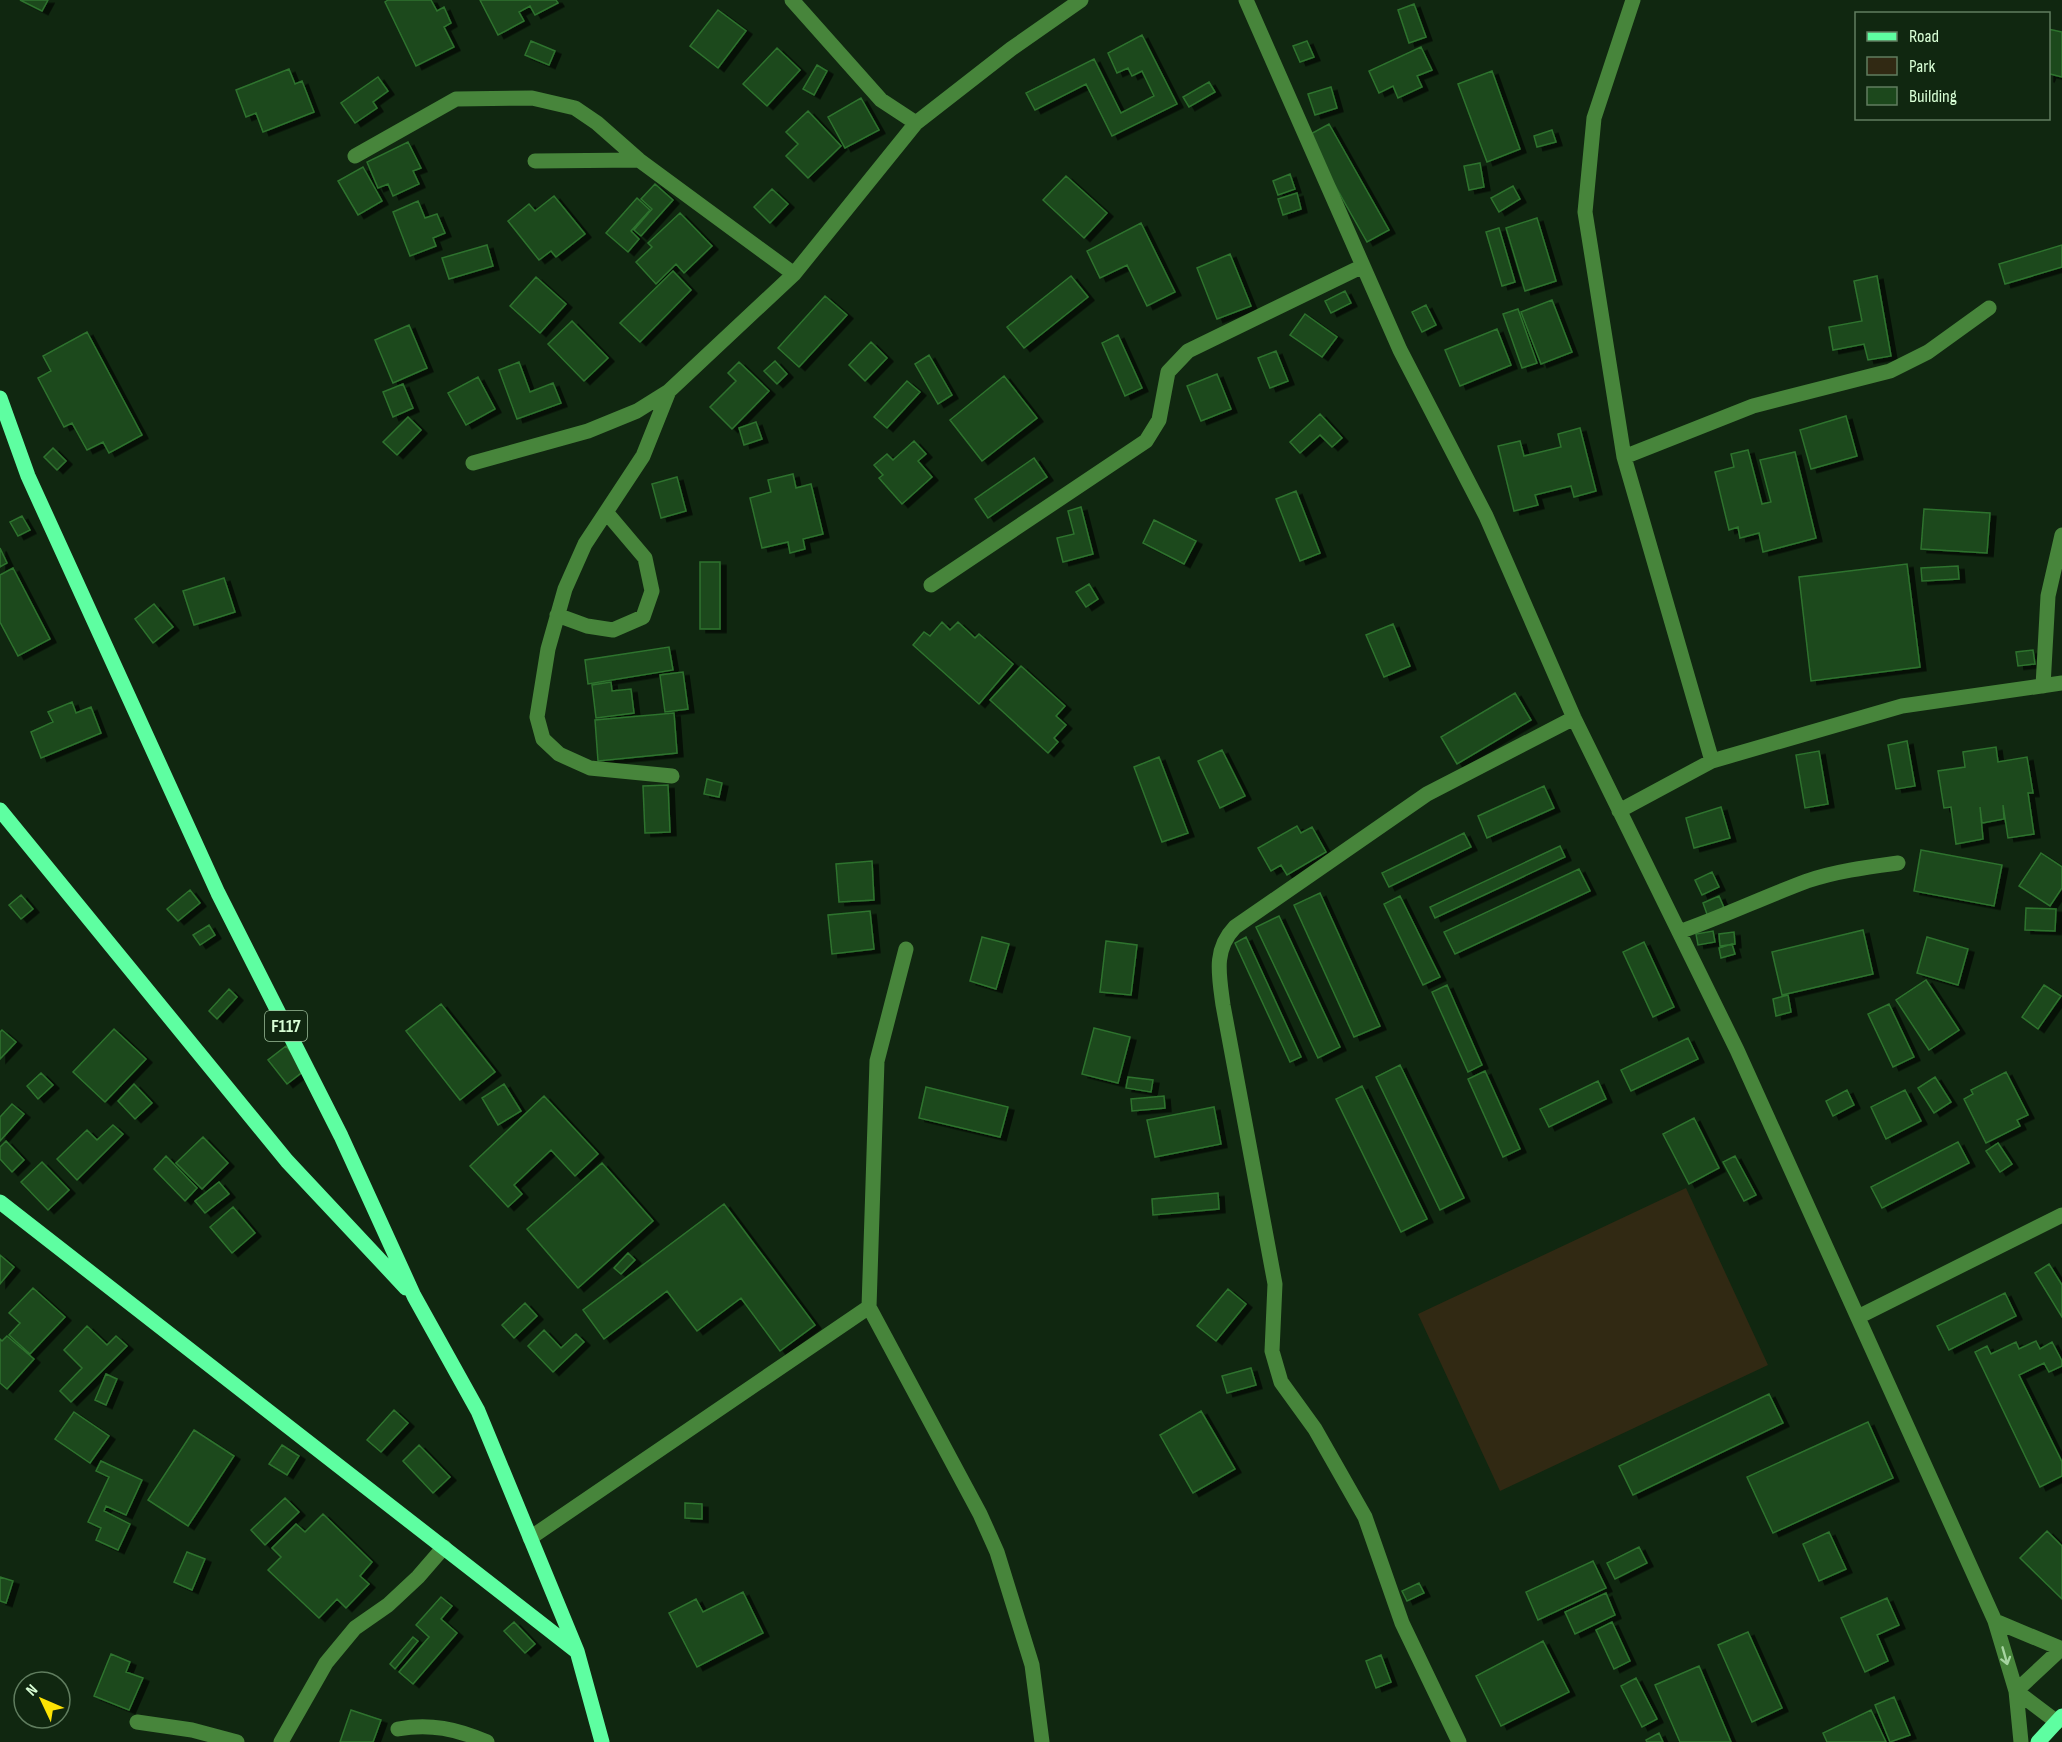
<svg xmlns="http://www.w3.org/2000/svg" width="2062" height="1742" viewBox="0 0 2062 1742" font-family="'Sofia Sans Condensed',sans-serif">
<defs>
<filter id="shadow"><feDropShadow dx="6" dy="3.5" stdDeviation="0" flood-color="#0009"/></filter>
</defs>
<rect width="100%" height="100%" fill="#102710"/>
<path fill="#312913" d="M1686,1188l82,177 -268,126 -82,-177z"/>
<path fill="#1c481c" stroke="#2e732e" stroke-width="1.5" filter="url(#shadow)" d="M20,0h28l-6,11z
M388,0h43l6,11 7,-4 7,16 -7,4 10,20 -38,19 -31,-64z
M480,0h76l2,3 -23,12 -5,-9 -11,6 5,9 -26,14z
M1414,4l12,33 -17,6 -11,-33z
M718,10l28,21 -28,37 -28,-22z
M2048,29l14,3v45l-12,-3 -2,5z
M1142,35l35,69 -65,32 -26,-52 -51,26 -9,-17 68,-34 27,54 33,-17 -12,-25 -10,5 -4,-8 -11,5 -9,-20z
M531,41l24,10 -6,14 -24,-10z
M1307,41l7,16 -14,5 -7,-16z
M1421,47l11,23 -15,6 5,11 -24,11 -5,-12 -14,7 -10,-22z
M777,48l23,22 -33,36 -24,-22z
M817,65l10,6 -13,24 -11,-6z
M289,69l6,15 7,-3 12,31 -51,20 -7,-19 -10,4 -10,-27z
M1492,71l28,78 -33,13 -29,-78z
M378,77l10,14 -15,11 4,6 -22,15 -14,-20z
M1209,82l6,10 -26,15 -6,-10z
M1331,87l6,21 -22,7 -7,-21z
M861,98l18,32 -34,18 -17,-31z
M808,111l33,35 -33,32 -22,-22 12,-12 -12,-12z
M1329,124l60,106 -22,12 -60,-106z
M1552,130l4,12 -19,5 -3,-11z
M408,142l13,26 -8,3 6,13 -26,12 -5,-12 -10,4 -11,-26z
M1480,163l4,24 -15,3 -5,-24z
M363,167l19,34 -24,14 -20,-34z
M1290,174l5,15 -17,6 -5,-14z
M1066,176l41,37 -23,25 -41,-38z
M655,184l18,16 -32,36 -7,-6 18,-21 -11,-10z
M1513,186l7,13 -21,13 -8,-14z
M772,189l16,15 -18,19 -16,-16z
M1297,193l4,16 -18,6 -5,-16z
M554,196l31,38 -29,23 -5,-6 -12,9 -31,-39 21,-17 6,7z
M637,198l13,12 -19,21 8,8 -11,13 -22,-19z
M418,201l7,17 12,-4 8,19 -12,5 3,8 -26,10 -17,-44z
M680,213l32,33 -28,27 -8,-9 -20,20 -20,-22 16,-15 -4,-4z
M1537,218l19,63 -31,10 -19,-63z
M1141,223l34,69 -28,14 -20,-41 -27,13 -13,-27z
M1499,228l16,54 -13,4 -16,-54z
M487,245l6,21 -44,13 -7,-21z
M2062,245v22l-57,17 -6,-20z
M1230,254l21,52 -34,13 -20,-51z
M673,271l18,19 -51,52 -20,-19z
M1071,276l17,21 -64,51 -17,-21z
M1877,276l14,80 -23,4 -4,-16 -31,6 -4,-23 33,-6 -8,-40z
M536,277l30,27 -26,29 -30,-27z
M1345,291l6,12 -20,10 -6,-12z
M825,296l22,19 -48,52 -21,-19z
M1552,300l20,52 -31,12 -20,-52z
M1426,305l10,20 -14,7 -10,-20z
M1518,309l19,54 -15,5 -19,-54z
M1305,314l32,23 -15,20 -32,-22z
M572,321l36,37 -24,23 -36,-37z
M409,325l18,43 -34,15 -18,-43z
M1497,329l14,36 -51,21 -15,-36z
M87,332l55,103 -33,18 -6,-11 -16,8 -15,-27 -8,4 -26,-49 13,-7 -8,-15z
M1118,335l24,53 -17,8 -23,-53z
M871,342l16,16 -22,23 -16,-16z
M1276,351l12,30 -18,7 -12,-30z
M929,355l23,40 -14,9 -23,-40z
M775,361l12,13 -10,10 -13,-13z
M519,362l11,30 23,-9 8,20 -44,16 -18,-49z
M739,362l30,29 -37,38 -22,-22 26,-26 -8,-8z
M1217,374l14,35 -30,12 -14,-35z
M1004,376l33,42 -55,43 -32,-41z
M478,377l17,32 -29,16 -18,-32z
M907,381l13,11 -33,36 -13,-11z
M403,384l10,24 -20,9 -10,-25z
M1320,414l22,24 -10,9 -12,-12 -20,18 -10,-11z
M1846,416l11,40 -46,13 -11,-39z
M408,417l13,13 -24,25 -14,-13z
M756,422l6,17 -18,6 -5,-17z
M1580,428l16,63 -22,6 -3,-11 -36,9 3,10 -24,6 -16,-65 22,-5 4,15 37,-9 -3,-13z
M914,441l12,13 -8,7 14,16 -30,27 -23,-26 4,-3 -9,-10 13,-11 6,6z
M53,448l13,13 -9,9 -13,-13z
M1748,450l14,54 9,-2 -11,-42 35,-8 21,86 -53,14 -4,-19 -19,5 -2,-11 -9,3 -14,-58 19,-5 -3,-13z
M1034,458l13,19 -59,41 -13,-19z
M793,474l3,14 15,-4 12,50 -20,5 2,10 -15,4 -2,-11 -26,6 -12,-50 21,-6 -3,-12z
M677,477l9,34 -25,7 -9,-34z
M1296,491l24,62 -20,8 -24,-62z
M1081,507l12,47 -30,8 -6,-24 17,-4 -6,-23z
M1924,509l66,4 -3,40 -66,-4z
M22,516l8,14 -12,6 -8,-14z
M1154,520l42,21 -12,23 -41,-21z
M0,548l7,15 -7,4z
M700,562h20v67h-20z
M1907,564l13,103 -109,14 -12,-104z
M1958,566l1,13 -37,2 -1,-13z
M13,568l37,71 -32,17 -18,-34v-47z
M224,578l11,34 -41,13 -11,-34z
M1089,584l9,15 -12,8 -10,-15z
M154,604l19,23 -20,16 -18,-24z
M942,622l8,8 8,-8 17,16 4,-4 34,30 -34,40 -66,-59 11,-13 6,4z
M1393,624l17,42 -26,11 -18,-42z
M669,647l4,23 -85,14 -3,-24z
M2033,650l2,14 -17,2 -2,-14z
M1021,666l44,40 -9,10 10,9 -12,13 4,4 -10,11 -58,-53z
M683,672l5,37 -23,3 -5,-37z
M611,682l1,9 19,-2 3,24 -38,5 -4,-33z
M1515,693l16,27 -74,44 -16,-27z
M72,702l4,11 15,-6 10,26 -60,25 -10,-26 22,-10 -5,-10z
M674,713l3,40 -79,8 -3,-41z
M1907,741l8,45 -19,3 -8,-44z
M1996,747l2,15 29,-5 6,36h-5l6,41 -26,4 -5,-33 1,14 -22,4 -2,-16 3,32 -27,5 -5,-37 -7,1 -6,-37 27,-4 -2,-15z
M1222,750l23,46 -25,12 -22,-47z
M1819,751l9,53 -23,4 -9,-53z
M1159,757l29,76 -26,9 -28,-75z
M707,779l15,4 -3,14 -15,-3z
M668,785l2,47 -25,1 -2,-47z
M1544,786l10,22 -67,30 -9,-22z
M1721,807l9,31 -36,10 -8,-30z
M1297,826l4,7 11,-6 14,25 -39,23 -6,-10 -10,6 -13,-23z
M1464,833l7,14 -82,40 -7,-14z
M1560,846l5,11 -130,61 -5,-11z
M1921,850l81,15 -8,41 -80,-15z
M2041,853l21,14v21l-12,18 -31,-20z
M872,861l2,39 -35,2 -3,-38z
M1579,869l11,22 -135,63 -11,-22z
M1712,872l7,15 -17,8 -7,-15z
M190,890l10,13 -22,18 -11,-12z
M1320,893l60,133 -26,11 -60,-132z
M21,895l12,14 -12,10 -12,-14z
M1400,896l40,81 -17,8 -39,-81z
M1719,896l6,14 -17,7 -5,-14z
M2026,908l30,1 -1,22 -30,-1z
M870,911l4,38 -42,5 -4,-39z
M1279,916l61,131 -22,11 -62,-131z
M209,925l6,10 -15,10 -7,-10z
M1863,930l10,44 -91,21 -10,-43z
M1713,931l2,11 -17,3 -2,-11z
M1734,932l1,12 -15,2 -1,-12z
M982,937l27,7 -13,45 -26,-8z
M1246,937l55,120 -11,5 -55,-119z
M1927,937l41,12 -10,36 -41,-12z
M1106,941l31,4 -6,50 -31,-3z
M1644,942l30,65 -21,10 -30,-65z
M1732,944l3,10 -14,4 -2,-10z
M1926,980l33,50 -30,20 -33,-50z
M1447,985l35,80 -14,7 -36,-80z
M2044,985l17,11 -23,33 -16,-12z
M229,989l8,8 -20,22 -8,-8z
M1788,995l3,17 -15,4 -3,-17z
M441,1004l54,68 -35,28 -54,-69z
M1889,1004l25,53 -21,10 -25,-53z
M1094,1028l36,9 -12,46 -36,-9z
M114,1029l32,30 -41,43 -32,-30z
M2,1030l14,12 -16,17v-27z
M1688,1038l10,21 -67,32 -10,-21z
M286,1046l19,24 -18,14 -19,-24z
M1400,1065l64,133 -24,12 -64,-133z
M1485,1071l35,78 -17,8 -35,-78z
M2006,1072l22,43 -11,5 3,6 -34,17 -22,-44 9,-5 -2,-4z
M41,1073l12,12 -15,14 -11,-13z
M1128,1077l25,3 -2,12 -25,-4z
M1935,1077l16,25 -17,11 -16,-25z
M1598,1081l8,18 -57,28 -9,-18z
M134,1084l18,19 -17,16 -17,-18z
M504,1084l17,27 -23,14 -16,-27z
M1362,1086l65,133 -26,13 -65,-133z
M926,1087l82,20 -8,30 -81,-19z
M1847,1090l7,15 -21,11 -7,-15z
M1905,1090l16,31 -35,18 -15,-32z
M544,1096l54,58 -23,22 -24,-26 -37,35 8,9 -14,13 -38,-41z
M1164,1096l1,12 -33,3 -1,-12z
M12,1104l12,10 -24,27v-24z
M1214,1107l7,37 -66,13 -8,-37z
M1694,1118l25,50 -30,16 -26,-50z
M113,1125l10,9 -46,46 -20,-21 30,-29 10,10z
M203,1137l25,26 -26,26 -26,-26z
M6,1141l18,19 -12,12 -12,-13v-12z
M1958,1142l11,21 -87,45 -11,-21z
M1998,1143l14,21 -12,8 -14,-21z
M166,1156l31,32 -12,13 -31,-32z
M1735,1156l21,39 -12,6 -21,-39z
M42,1162l27,28 -21,20 -27,-28z
M602,1163l51,58 -75,67 -51,-59z
M219,1182l10,12 -24,19 -10,-12z
M1218,1193l1,16 -66,6 -1,-16z
M724,1204l91,121 -35,26 -39,-53 -44,33 -30,-40 -63,48 -21,-29z
M233,1207l22,26 -23,20 -22,-26z
M628,1253l7,7 -14,14 -7,-6z
M0,1255l14,12 -14,17z
M2049,1264l13,21v32l-27,-44z
M33,1288l32,29 -35,37 -21,-19 11,-12 -11,-10z
M1228,1289l18,15 -30,37 -19,-15z
M2005,1293l11,23 -67,34 -12,-24z
M525,1303l12,13 -23,22 -12,-13z
M87,1326l20,19 9,-9 11,10 -56,56 -11,-11 22,-23 -18,-18z
M544,1330l17,18 15,-14 8,8 -31,30 -25,-26z
M7,1336l27,23 -27,30 -7,-6v-44l2,2z
M2036,1341l4,8 12,-7 10,19v5l-13,6 -5,-9 -25,12 43,87v14l-22,11 -65,-135 12,-6 4,8 25,-12 3,7z
M1251,1368l5,17 -29,8 -5,-17z
M106,1374l11,5 -11,26 -11,-5z
M1769,1394l14,29 -150,72 -14,-29z
M394,1410l14,13 -27,29 -14,-12z
M1201,1411l34,58 -42,24 -33,-58z
M74,1412l35,24 -19,27 -35,-24z
M1868,1422l25,56 -120,55 -26,-56z
M194,1430l40,26 -46,70 -40,-26z
M282,1445l17,11 -12,19 -18,-11z
M419,1445l31,32 -17,16 -30,-32z
M101,1461l41,19 -16,35 -20,-9 -2,5 26,13 -12,26 -22,-10 5,-12 -13,-6 21,-45 -13,-6z
M285,1498l14,14 -34,33 -14,-15z
M685,1503l17,1v15l-17,-1z
M323,1514l49,48 -12,14 9,8 -23,24 -9,-9 -18,19 -51,-48 13,-13 -9,-9 24,-24 9,8z
M2047,1531l15,15v53l-42,-41z
M1829,1532l17,37 -27,12 -16,-37z
M1639,1547l8,16 -32,16 -8,-16z
M187,1552l18,7 -13,31 -18,-8z
M1593,1561l13,27 -68,32 -12,-28z
M0,1577l13,4 -7,22 -6,-2z
M1419,1583l5,10 -17,8 -5,-10z
M743,1592l20,41 -66,34 -28,-54 27,-14 7,13z
M1606,1593l9,22 -40,19 -10,-22z
M441,1597l11,9 -11,13 16,14 -44,51 -14,-12 30,-35 -13,-12z
M1887,1598l12,27 -22,10 11,26 -23,11 -24,-54z
M514,1622l21,22 -10,9 -21,-22z
M1612,1622l18,39 -16,8 -18,-39z
M1748,1632l34,76 -30,14 -34,-77z
M413,1637l5,4 -23,28 -5,-5z
M1543,1641l26,51 -68,34 -25,-50z
M111,1654l19,8 -4,10 17,6 -14,32 -35,-14z
M1381,1655l10,27 -15,6 -10,-27z
M1699,1666l32,76h-51l-25,-57z
M1636,1678l21,41 -15,8 -21,-41z
M1894,1697l16,38 -20,7 -15,-37z
M351,1710l30,10 -8,22h-33z
M1871,1710l15,32h-59l-4,-9z
M1659,1733l4,9h-16l-1,-2z"/>
<g fill="none" stroke-linecap="round" stroke-linejoin="round">
<path stroke="#47853b" stroke-width="15" d="M792,0l89,100 35,23
M1246,0l154,350 86,166 88,202 163,332 258,571 21,70 5,51
M1633,0l-39,118 -9,94 39,245 88,304
M355,156l101,-57 76,-1 43,10 22,15 42,37 155,114
M535,161l104,-1
M669,391l-26,65 -58,88 -20,45 -17,60 -11,68 6,22 16,15 31,14 82,8
M1624,457l129,-51 137,-35 38,-19 61,-44
M473,463l115,-32 49,-20 32,-20 125,-117 122,-151 95,-74 70,-49
M931,585l215,-144 13,-21 9,-48 20,-21 175,-85
M557,615l30,11 26,4 30,-13 9,-26 -7,-33 -39,-46
M2043,686l5,-90 14,-61
M1619,811l93,-50 190,-55 160,-23
M1679,932c43,-15 85,-35 128,-51 29,-10 61,-14 91,-18
M869,1307l111,207 17,38 35,113 10,77
M1858,1317l204,-102
M530,1538l339,-231 8,-246 29,-112
M1995,1621l67,28
M2016,1691l45,-42
M2016,1691l41,31
M137,1722l55,8 45,12
M398,1729c32,-6 59,0 89,13
M281,1742l45,-79 29,-35 33,-23 30,-28 26,-30
M1459,1742l-57,-119 -37,-106 -50,-88 -34,-47 -9,-31 3,-67 -52,-279c-4,-30 -10,-55 12,-78l192,-133 147,-76"/>
<path stroke="#5efea1" stroke-width="15" d="M0,398l28,78 190,417 123,243 73,160 64,115 99,240 25,91
M0,810l287,351 119,127
M0,1202l575,448
M2038,1742l24,-26"/>
</g>
<defs><path id="oneway-shaft" d="M-6 0H5M1.5-3L5.5 0L1.5 3" fill="none" stroke-width="1.6" stroke-linecap="round" stroke-linejoin="round" transform="scale(1.5)"/></defs>
<use stroke="#a6d4a0" href="#oneway-shaft" transform="translate(2005 1656) rotate(74)"/>
<g text-anchor="middle" stroke-width="4.5" stroke-linejoin="round" paint-order="stroke">
<rect fill="#102710" stroke="#9dbe9b" stroke-width="1.5" x="265" y="1011" width="42" height="30" rx="4.5"/>
<g font-size="18" font-weight="bold" fill="#d9ffd6">
<text x="286" y="1032">F117</text>
</g>
</g>
<rect x="1855" y="12" width="195" height="108" fill="#102710" stroke="#607d5f" stroke-width="1.5"/>
<rect x="1867" y="32" width="30" height="9" fill="#5efea1" stroke="#607d5f" stroke-width="1.5"/>
<text x="1909" y="42" font-size="18" fill="#d9ffd6">Road</text>
<rect x="1867" y="57" width="30" height="18" fill="#312913" stroke="#607d5f" stroke-width="1.5"/>
<text x="1909" y="72" font-size="18" fill="#d9ffd6">Park</text>
<rect x="1867" y="87" width="30" height="18" fill="#1c481c" stroke="#607d5f" stroke-width="1.5"/>
<text x="1909" y="102" font-size="18" fill="#d9ffd6">Building</text>
<g transform="translate(42 1700) rotate(314)"><circle r="28" fill="#102710" stroke="#607d5f" stroke-width="1.5"/>
<path d="M0-4.5L10 22L0 15L-10 22Z" fill="#fde304"/>
<text y="-9" font-size="16" font-weight="bold" text-anchor="middle" fill="#d9ffd6">N</text>
</g>
</svg>
